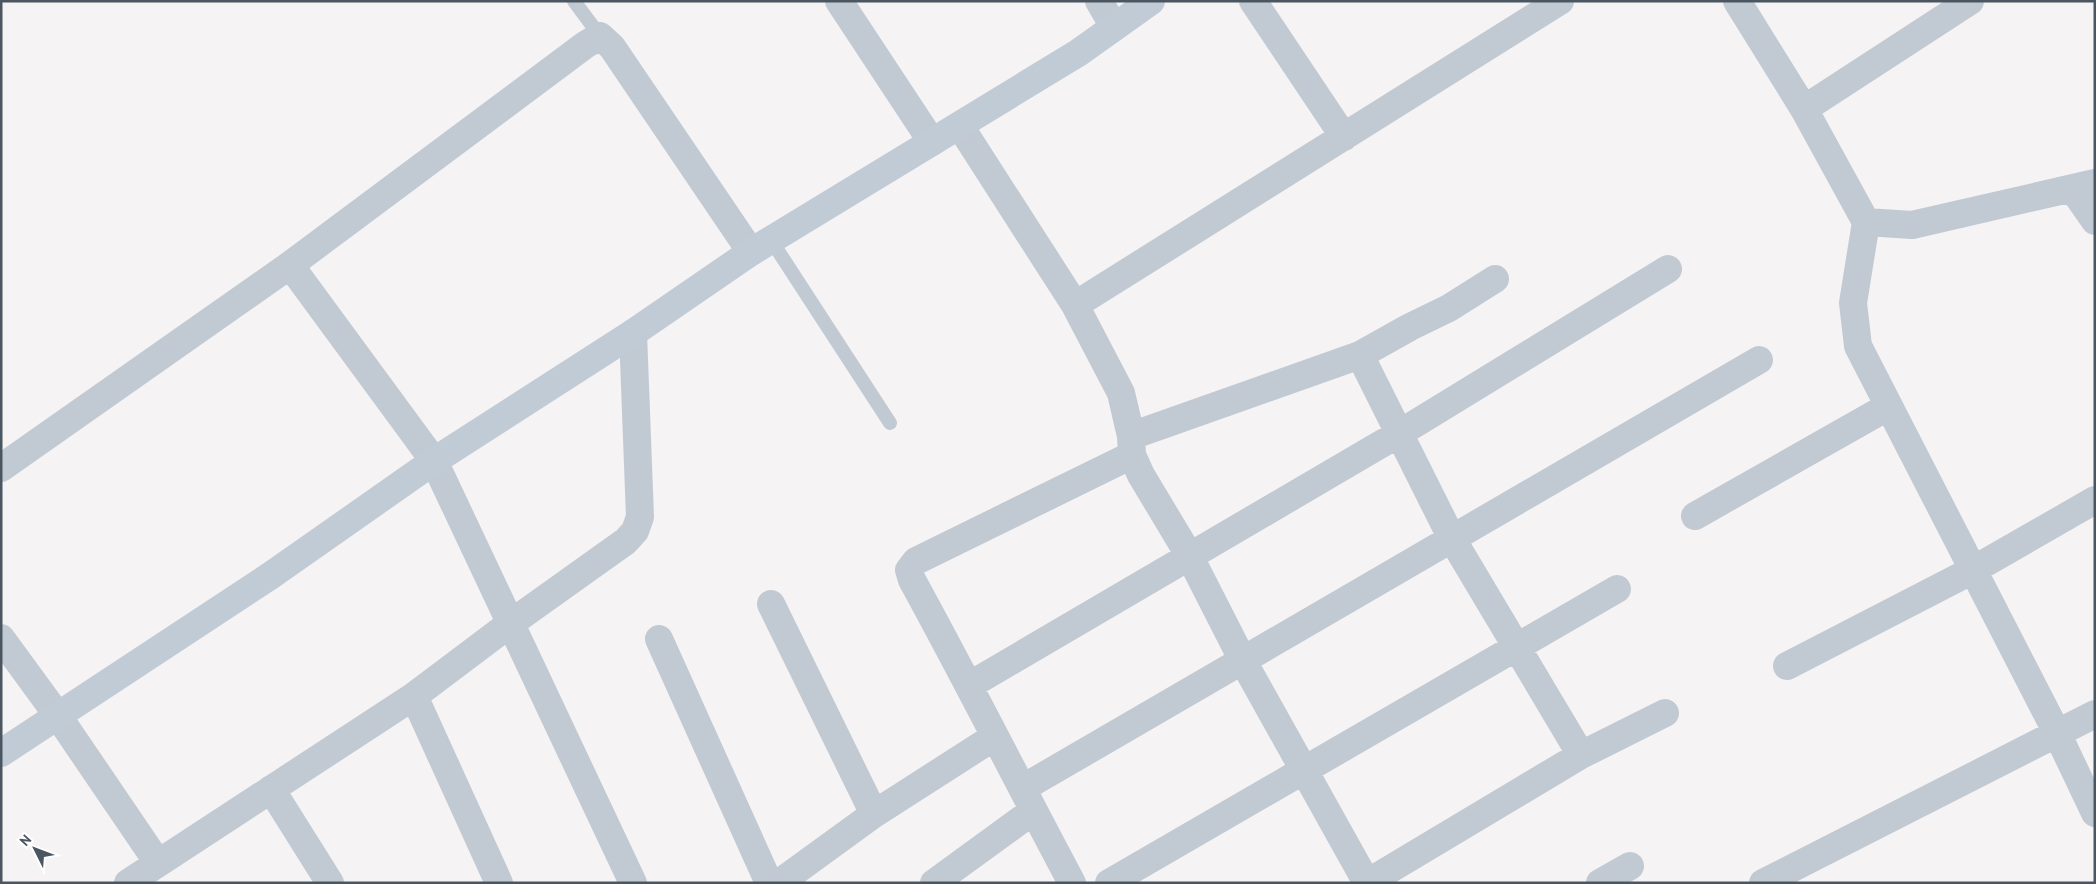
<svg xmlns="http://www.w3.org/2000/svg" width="2096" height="884" viewBox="0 0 2096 884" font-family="'PT Sans',sans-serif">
<rect width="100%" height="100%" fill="#f5f3f3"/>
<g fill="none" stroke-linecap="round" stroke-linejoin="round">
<path stroke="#c1cad2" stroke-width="14" d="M574,1l26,35
M771,240l119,183"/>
<path stroke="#c1cad2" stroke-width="28" d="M839,1l93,141
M1099,1l15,26
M1253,1l91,136
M1737,1l67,108 166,-108
M1804,109l62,113 -13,81 5,43 199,387 38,80
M960,126l115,179 46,88 10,43 1,19 9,20 48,80 54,106 124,222 214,-128 84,-42
M2072,188l23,33
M1866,222l46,3 183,-42
M290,265l144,196 199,422
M1075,305l485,-304
M1360,355l91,182 130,218
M1131,436l229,-81 50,-28 39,-19 46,-29
M1,468l289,-203 295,-220 15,-9 12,11 139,205
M1695,516l194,-110
M771,604l103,210
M1,638l57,78 100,147
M659,639l110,244
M1787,666l186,-96 122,-70
M970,685l430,-252 268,-164
M414,696l85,187
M1023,788l736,-428
M271,789l59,94
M128,883l286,-187 97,-73 115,-82 9,-10 5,-14 -7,-184
M779,883l95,-69 120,-77
M934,883l99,-72
M1072,883c-54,-101 -105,-203 -160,-303l-3,-10 7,-9 216,-106
M1109,883l508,-294
M1600,883l30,-17
M1763,883l332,-169"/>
<path stroke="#c1cbd6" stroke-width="28" d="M1,753l269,-177 164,-115 199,-128 118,-81 327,-199 73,-52"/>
</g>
<rect width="2096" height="884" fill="none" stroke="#4a5661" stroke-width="5"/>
<g transform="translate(35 849) rotate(312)" stroke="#ffffff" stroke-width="4" paint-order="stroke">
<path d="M0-4L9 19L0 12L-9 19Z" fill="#4a5661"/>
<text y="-8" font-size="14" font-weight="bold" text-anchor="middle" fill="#4a5661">N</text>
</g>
</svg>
